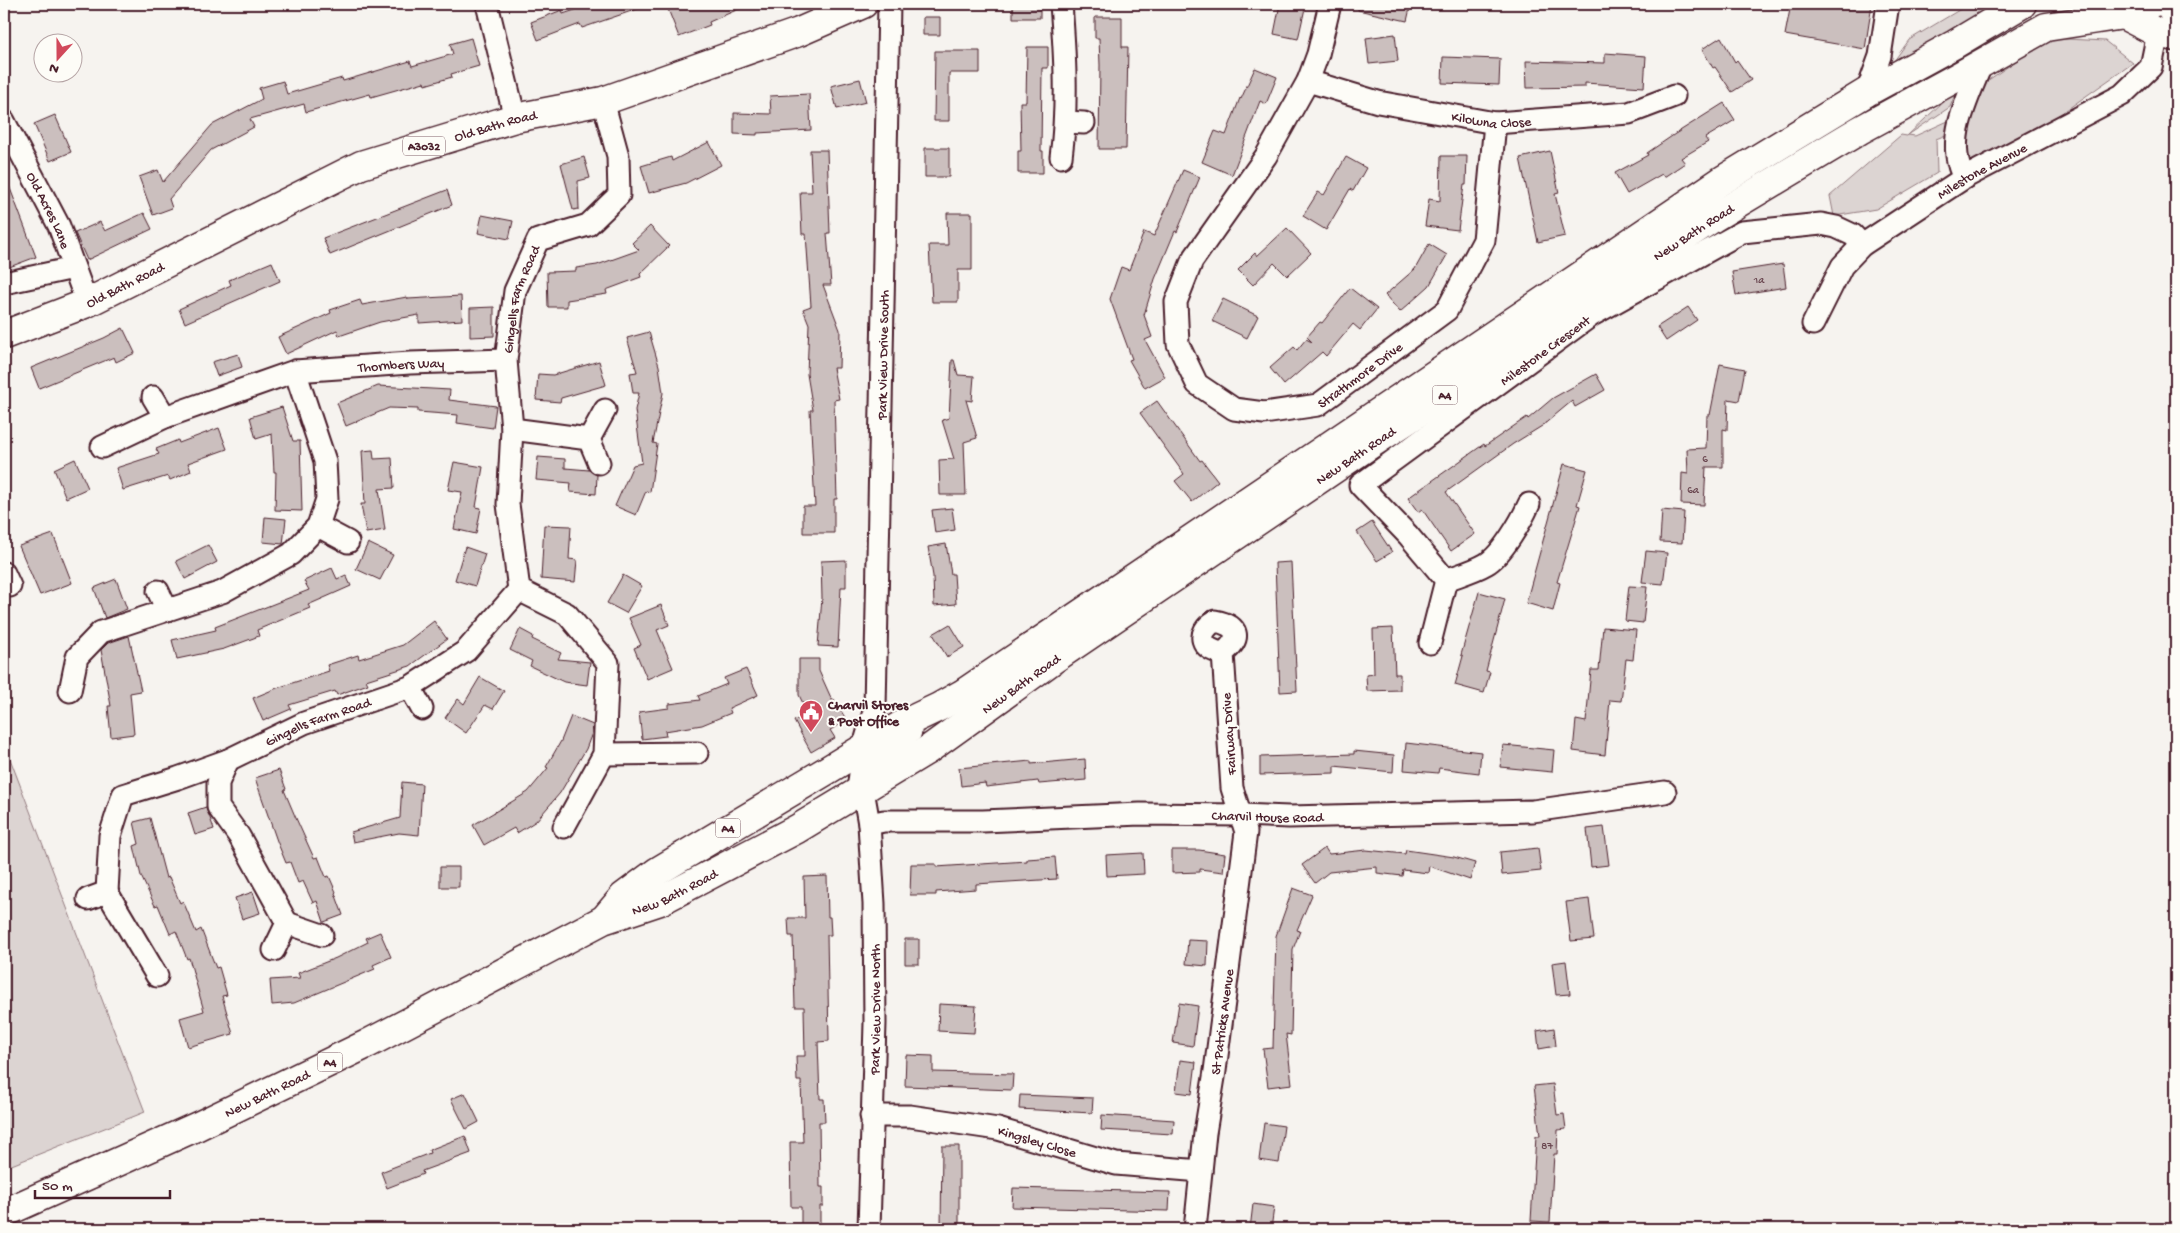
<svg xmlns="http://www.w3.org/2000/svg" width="2180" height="1233" viewBox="0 0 2180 1233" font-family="'Gochi Hand',sans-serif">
<rect width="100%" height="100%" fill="#f6f3ef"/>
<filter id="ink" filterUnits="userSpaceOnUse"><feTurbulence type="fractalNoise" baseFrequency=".02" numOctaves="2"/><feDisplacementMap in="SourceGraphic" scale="10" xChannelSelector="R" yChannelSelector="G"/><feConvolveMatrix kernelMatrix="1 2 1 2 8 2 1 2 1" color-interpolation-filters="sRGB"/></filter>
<g filter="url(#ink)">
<path fill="#dcd4d2" stroke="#937a7e" d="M1969,4h32l-97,57h-10l15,-21z
M2049,38l56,3 28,22 -135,95 -34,12 2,-47 21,-42z
M1956,92l-6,15 -42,28 7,1 33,-15 -2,14 -10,4 1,34 -61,36 -42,7 -4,-20 71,-61 6,1 38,-36z
M4,743l141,369 -141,56z"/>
<path fill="#cbbfbe" stroke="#4a1f2b" d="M593,4h53v2l-64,22 -2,-4 -42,16 -7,-18 31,-12 1,4z
M666,4h84l-41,18 1,3 -31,12z
M1013,4h27v14h-27z
M1280,4h26l-8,35 -24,-5z
M1358,4h53l-4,17 -49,-11z
M1791,4h81l-7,45 -80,-14z
M923,17h17v18h-17z
M1095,17h27v30h6l-2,102h-27l1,-84 -1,-27h-4z
M1395,34l3,27 -29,3 -3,-26z
M1721,37l14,25 2,-2 14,20 -19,12 -17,-25 -2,1 -11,-19z
M471,38l8,28 -28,8 1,3 -27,8 -1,-3 -53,15 -1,-3 -64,18 -2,-8 -54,15 4,8 -43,23 -42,49 3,9 -19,7 -14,-38 19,-7 5,12 49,-57 50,-26 -3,-11 24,-7 4,13 55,-16 1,3 67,-20 2,5 41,-12 -3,-10z
M1027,47h21v21h-6l-1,83h2v22h-25v-22h3l-1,-49h6z
M935,51h45v22h-31v48h-15z
M1605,53l41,3 -2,31 -59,-4v4l-58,1 -1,-27 79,2z
M1443,57l57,2 -1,26 -57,-2z
M1255,68l22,9 -11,27 -6,-3 -28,74 -30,-13 13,-31 11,4 14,-37 1,1z
M860,79l6,23 -29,7 -6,-23z
M809,94l2,36 -54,3v2l-23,-1v-21l37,1 -1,-18z
M1724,103l11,17 -30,18 3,4 -27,16 4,5 -21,14 -2,-3 -35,20 -12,-21 33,-18 -1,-2 28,-19z
M55,115l16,37 -21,9 -16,-37z
M709,142l12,23 -35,18 -37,10 -8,-27 30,-9 1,4z
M925,148h24v29h-24z
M810,150h17l3,83h-3l4,52h-8l17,45 -1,38h-6l6,31 -5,1 3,99h-3v34h-31v-27h12l-5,-96h3l-6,-36 2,-50 -6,-15 8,-3 -5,-72h-4l-2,-42h12z
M1550,151l9,42 -4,1 10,42 -27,6 -18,-84z
M1441,156h26l-1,29h-2l-6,45 -33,-4 4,-27 11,2z
M584,157l6,21 -12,3 1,28 -6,1 -12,-46z
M1346,157l20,11 -13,23 -3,-2 -24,41 -23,-14 15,-24 6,3z
M1183,170l17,7 -23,55 -2,-1 -20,48 -11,36 8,22 -7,3 20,37 -20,11 -16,-28 3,-1 -22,-60 11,-32 8,3 15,-38 10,4z
M5,175l31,82 -32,12v-93z
M447,190l5,15 -122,50 -7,-17z
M144,213l8,16 -65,31 -12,-27 25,-11 5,9z
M947,213h25v57h-14v32h-26l-3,-57h19z
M482,215l31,6 -4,18 -31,-6z
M650,226l19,20 -29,28 1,3 -35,13 1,4 -40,6v7h-19l-1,-35 29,-1v-3l21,-3 42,-15 -7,-7z
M1287,228l24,25 -24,23 -13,-13 -21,22 -15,-15 17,-17 2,3z
M1429,244l18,11 -18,31 -29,26 -15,-17 30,-26z
M272,262l8,19 -95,42 -6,-14 52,-24 -2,-5z
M1783,264l3,23 -50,8 -4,-23z
M1350,288l27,21 -17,21 -7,-6 -27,32 -4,-4 -38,33 -14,-17 24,-21 3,3 9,-11 6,3 -5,-5 13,-15 2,1z
M461,296l1,24 -43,3v-8l-39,7 -41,14 -2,-6 -51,24 -8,-17 53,-24 -1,-3 30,-10 2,5 45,-8 1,2z
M1223,299l35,17 -11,22 -35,-17z
M494,307v29l-24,1v-29z
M1688,307l9,13 -31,21 -9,-14z
M123,328l12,25 -19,9 -2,-5 -75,31 -8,-20 73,-30z
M649,332l10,34 4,27 -10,50 4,1 -7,48 -4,-1 -10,24 -21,-9 18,-41 9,-2 -7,-53 4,-17h-6l-3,-20 7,-1 -10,-34z
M238,354l4,13 -25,9 -5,-14z
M952,360h2l4,15 16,1 -2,25 -6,-1 11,38 -13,4 2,53h-26l-1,-35 15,-1 -12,-39 7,-2z
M599,361l7,24 -45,13 -1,4 -24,-2 2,-26 15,1z
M1720,364l25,5 -6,32 -11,-2 -1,31 -4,-1v38h-17l-2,38 -23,-1 1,-31 6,1 -1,-25 19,-1 1,-33h3z
M1596,374l9,16 -30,17 -3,-6 -30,25 -29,18 -67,48 29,42 -24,17 -29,-42 -4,3 -10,-14 76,-54 1,2 42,-29 1,2 25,-21z
M378,386l72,4 -1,10 47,6 -3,22 -36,-5 1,-8 -40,-3v-3l-29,-1 -43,18 -9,-23z
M1157,401l43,60 2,-1 16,21 -26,21 -17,-21 9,-7 -44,-61z
M282,407l11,34h7l2,70 -27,-1 1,-38h-2l-2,-38 -16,5 -6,-22z
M219,428l8,21 -39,14 3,8 -21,9 -2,-4 -45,14 -7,-22 43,-14 -3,-5 22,-9 1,3z
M373,450l1,9 18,-1 2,30 -15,1 6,41 -19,3 -5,-29h4l-3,-53z
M538,457l27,2v9l24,2 8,5 -1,19 -26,-2 1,-9 -35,-3z
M75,459l13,29 -22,10 -12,-29z
M454,462l29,5 -7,40 5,1 -5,26 -22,-5 8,-37 -14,-2z
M1564,464l23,6 -10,35 3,1 -23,76 3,1 -7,28 -27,-8z
M952,508l3,22 -20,3 -3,-23z
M1662,510l22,2 -2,31 -22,-1z
M265,517l21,2 -3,25 -20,-2z
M1372,522l20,30 -15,9 -20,-29z
M544,525l27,1 -2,33 8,1 -2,22 -34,-3z
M53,534l19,49 -32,12 -21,-49z
M368,543l25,12 -13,25 -24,-11z
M946,544l5,30h3l2,30 -22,2 -1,-30 -5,-29z
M208,545l9,17 -32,17 -9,-18z
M465,547l20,7 -10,32 -20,-6z
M1646,551l21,2 -4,31 -21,-2z
M846,560v27h-5l-3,60 -20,-1 4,-48 -1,-37z
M1291,562l6,129 -17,1 -5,-129z
M332,568l5,11 9,-4 5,11 -43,19 2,3 -53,22 2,6 -35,13 -47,10 -5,-19 44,-10 -1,-3 94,-37 -5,-9z
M623,575l19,11 -16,27 -19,-10z
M116,579l11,30 -22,9 -11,-30z
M1629,586l18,1 -4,36 -18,-2z
M1479,592l26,7 -19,72 4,1 -6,21 -29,-8 8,-29 -2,-1z
M661,605l8,20 -12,5 16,38 -26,11 -13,-31 7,-3 -12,-27z
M434,621l13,18 -37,27 -44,14 2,4 -31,11 -2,-4 -46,14 2,4 -28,12 -10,-23 24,-10 52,-17 -2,-6 31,-10 1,4 44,-14z
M950,624l14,23 -17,10 -14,-23z
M1603,627l33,3 -3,30 -7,-1 -5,42 -11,-1 -5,55 -32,-4 3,-31 10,2 5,-52h8z
M1393,628l2,46h5v16l-33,1 -1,-16 8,-1 -1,-45z
M520,629l13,7 -1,3 29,14 -3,6 32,3 -3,23 -23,-3 -34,-16 2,-5 -22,-11z
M129,636l12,55 -11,2 4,41 -23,3 -3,-31h3l-10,-56 7,-7z
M799,659h20v12l13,29 2,-1 13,22 -17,9 5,8 -24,14 -17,-31 14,-7 -9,-19z
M746,669l12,26 -29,13 2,5 -29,12 -37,6 1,5 -24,3 -3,-27 30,-4v-4l31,-4 -2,-4 29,-12 -3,-6z
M480,677l24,14 -11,18 -8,-4 -19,28 -21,-15 13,-19 6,5z
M571,716l22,9 -1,8 -6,16 -26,44 -24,28 -19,12 -3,-5 -30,17 -11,-20 55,-33 20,-24 -2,-1 15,-26z
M1406,743l75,9 -2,21 -40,-5 -1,5 -34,-3z
M1503,745l51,5 -2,22 -52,-5z
M1354,751l40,4 -1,17 -59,-6v7l-74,2v-18l94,-3z
M1085,759l1,21 -47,4 -1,-3 -52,6 -1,-4 -24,3 -2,-18 72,-7v3z
M279,770l7,19 -2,1 11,26 19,42 4,-1 8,20 3,-1 7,16 -1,1 8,22 -19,7 -7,-21 -4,2 -10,-22 -5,2 -8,-21 -4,1 -9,-22 -22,-63z
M402,782l20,2 -3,51 -20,-2 -46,9 -2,-10 49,-14z
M206,807l8,22 -19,6 -7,-22z
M150,818l16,60 3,-1 11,26 3,-2 13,31 5,-3 15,39 3,-1 8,28 -5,1 11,38 -45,13 -8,-29 24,-7 -15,-53 -2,1 -11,-28 -6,3 -12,-29 -3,1 -14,-30 -7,-30 5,-2 -5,-22z
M1604,827l5,38 -18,2 -4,-38z
M1325,848l4,6 37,-4 39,4 1,-4 48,7 21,6 -5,17 -41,-14 -1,7 -25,-3 -1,6 -25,-3v-6l-48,5 -14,11 -13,-18z
M1538,848l3,23 -39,4 -2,-23z
M1172,850h27l26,4 -2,18 -23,-3v3l-28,1z
M1143,853l1,21 -37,2 -1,-21z
M1055,857l2,22 -81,5v5l-40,3v3h-26l1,-31h25v3l91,-6v-2z
M440,867h19v20h-19z
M827,876l1,41h2l1,18h-4l2,106 -11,1 2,57h4l1,23h-6l1,65h3v19h-3v23h-19v-22h-10l-1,-65h13l-2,-61h-4l-1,-25h9l-1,-49h-9l-2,-71h-4l-1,-18h17l-1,-41z
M1293,888l19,7 -15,35 3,1 -7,18 -2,86 -5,-1 6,50 -24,3 -5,-38 10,-1 3,-112z
M253,892l7,21 -18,6 -7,-21z
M1589,899l5,40 -23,2 -5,-39z
M380,932l11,25 -18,8 2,4 -81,34 -22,2 -2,-25 30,-2 -2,-5 38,-15 32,-16 -2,-4z
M905,939h14v25h-14z
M1188,940l20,1 -1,25 -21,-2z
M1566,961l4,33 -14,1 -4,-32z
M1179,1003l19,3 -5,40 -20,-3z
M939,1004l37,2 -2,27 -36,-2z
M1554,1028l2,18 -17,3 -2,-18z
M906,1055l27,1v16l80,2 -1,16 -107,-4z
M1180,1060l16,2 -4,32 -16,-2z
M1553,1084l4,31 7,-1 2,15 -8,1 -1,24h-3l-4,68 -19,-1 5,-85h4l-6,-50z
M465,1093l14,29 -13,7 -15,-30z
M1020,1095l73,3 -1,15 -73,-4z
M1102,1115l72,5 -1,14 -72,-4z
M1264,1123l20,3 -5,37 -20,-3z
M465,1136l6,17 -49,18 1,3 -36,14 -6,-16 49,-19 -1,-3z
M942,1146h17v83h-18z
M1013,1188l157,4 -1,19 -157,-4z
M1253,1204l21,3 -3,22h-21z"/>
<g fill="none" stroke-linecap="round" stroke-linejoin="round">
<defs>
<g id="street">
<path d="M487,4l28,114"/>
<path id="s1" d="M1330,4l-12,50 -10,27 -42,75 -74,105 -16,41 2,42 19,40 37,25 30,4 54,-8 129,-95 37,-70 11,-117"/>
<path id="s2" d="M1308,81l70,21 117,21 134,-10 45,-17"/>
<path d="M1867,92l13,-36 8,-52"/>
<path id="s3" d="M4,121l55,105 28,77"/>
<path d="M1066,122l18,1"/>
<path d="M1061,157c7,-52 4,-102 0,-153"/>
<path d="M1964,178c-20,-38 4,-79 18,-115"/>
<path d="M4,283l70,-15"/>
<path id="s4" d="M1813,324l29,-58 20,-21 102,-67 158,-83 29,-28 7,-34"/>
<path d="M153,397l12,20"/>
<path d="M512,429l77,10 10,24"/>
<path d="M589,439l16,-29"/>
<path id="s5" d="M102,447l63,-30 130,-46 115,-8 96,-3"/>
<path d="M318,526l30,16"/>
<path d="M4,573l6,13"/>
<path d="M1446,580c13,-5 28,-9 40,-16 16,-9 36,-44 43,-60"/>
<path d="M158,591l9,19"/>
<path id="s6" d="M1430,643l16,-63 -38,-45 -48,-50 232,-170 150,-83 79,-8 15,3 17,8 9,10"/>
<path d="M410,687l12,22"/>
<path d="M70,691l7,-34 24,-25 121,-40 69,-38 27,-28 9,-27 -2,-38 -30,-90"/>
<path d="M604,754l93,-1"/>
<path id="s7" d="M228,760l76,-37 106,-36 56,-36 53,-61"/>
<path d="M863,790c13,-27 23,-40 48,-58"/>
<path id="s8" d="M869,824l15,-3h99l157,-7 101,1 48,2 244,-6 132,-19"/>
<path id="s9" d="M564,827l40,-73 4,-91 -41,-49 -48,-24 -11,-86 4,-75 -6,-69 9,-69 23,-51 50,-15 31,-30 -1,-39 -15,-55"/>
<path d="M107,892l50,84"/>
<path d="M88,899l19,-7 3,-56 13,-41 55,-17 50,-18 -10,23v24l21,29 48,87 -13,27"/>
<path d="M287,923l35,12"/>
<path id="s10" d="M871,1116h39l88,13 118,35 85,7"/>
<path id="s11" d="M869,1229l6,-206 -1,-119 -5,-80 -6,-34 -4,-8 4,-33 12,-41 14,-704"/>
<path id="s12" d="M1195,1229l10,-96 10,-62 31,-239 -14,-44 -9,-135c-22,-3 -28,-20 -8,-32 23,4 28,17 8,32"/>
</g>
<path id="secondary" d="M2167,4l9,11
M2123,15l35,18 18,4"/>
<g id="primary">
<path d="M2099,12c18,6 36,4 51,-8"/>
<path id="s13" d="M4,335l83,-32 274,-138 154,-47 88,-17 196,-69 64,-28"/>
<path d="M606,917l17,-20 35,-26 168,-100 77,-47 36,-17 23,-13 759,-513 146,-89 88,-48 67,-40"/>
<path id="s14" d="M4,1213l194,-87 169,-82 236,-124 57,-19 137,-72 132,-80 125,-90 317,-215 342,-226 147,-88 101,-55 85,-48 71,-11"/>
</g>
</defs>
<use href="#street" stroke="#4a1f2b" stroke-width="25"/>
<use href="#secondary" stroke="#4a1f2b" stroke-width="31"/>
<use href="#primary" stroke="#4a1f2b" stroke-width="31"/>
<use href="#street" stroke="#fdfcf7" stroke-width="21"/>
<use href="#secondary" stroke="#fdfcf7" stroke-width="28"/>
<use href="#primary" stroke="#fdfcf7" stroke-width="28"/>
</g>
</g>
<defs>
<symbol id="civic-pin" viewBox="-11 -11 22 30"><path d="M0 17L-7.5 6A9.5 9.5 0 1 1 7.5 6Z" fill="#d1495b" stroke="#fdfcf7"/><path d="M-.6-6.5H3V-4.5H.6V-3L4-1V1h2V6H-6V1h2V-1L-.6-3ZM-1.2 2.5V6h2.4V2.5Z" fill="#fff"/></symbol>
</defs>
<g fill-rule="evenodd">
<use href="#civic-pin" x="797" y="698" width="28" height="38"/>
</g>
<g text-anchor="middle" stroke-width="4" stroke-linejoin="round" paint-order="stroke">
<g font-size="11" fill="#6a4750">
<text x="1759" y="283">1a</text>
<text x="1705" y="462">6</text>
<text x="1693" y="493">6a</text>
<text x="1547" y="1149">87</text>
</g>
<g fill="#fdfcf7" stroke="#806168" stroke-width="1">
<rect x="403" y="136.5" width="42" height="19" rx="4"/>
<rect x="1432.5" y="385.5" width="25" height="19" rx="4"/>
<rect x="715.5" y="818.5" width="25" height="19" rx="4"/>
<rect x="317.5" y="1052.5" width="25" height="19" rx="4"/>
</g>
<g font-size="12" font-weight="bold" fill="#4a1f2b">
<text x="424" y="150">A3032</text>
<text x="1445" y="399">A4</text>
<text x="728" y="832">A4</text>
<text x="330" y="1066">A4</text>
</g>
<g font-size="14" fill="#4a1f2b" stroke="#fdfcf7">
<text dy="5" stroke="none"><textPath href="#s2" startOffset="188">Kilowna Close</textPath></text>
<text dy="5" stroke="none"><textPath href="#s13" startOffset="536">Old Bath Road</textPath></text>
<text dy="5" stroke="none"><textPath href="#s4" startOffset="235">Milestone Avenue</textPath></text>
<text dy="5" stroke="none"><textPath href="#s3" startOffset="100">Old Acres Lane</textPath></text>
<text dy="5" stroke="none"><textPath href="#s14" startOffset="1959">New Bath Road</textPath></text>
<text dy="5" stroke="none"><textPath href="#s13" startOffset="131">Old Bath Road</textPath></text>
<text dy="5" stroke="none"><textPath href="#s9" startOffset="586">Gingells Farm Road</textPath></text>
<text dy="5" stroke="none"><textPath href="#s6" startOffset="422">Milestone Crescent</textPath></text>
<text dy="5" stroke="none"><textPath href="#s11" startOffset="878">Park View Drive South</textPath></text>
<text dy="5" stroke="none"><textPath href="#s5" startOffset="314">Thornbers Way</textPath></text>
<text dy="5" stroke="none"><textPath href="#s1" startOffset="606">Strathmore Drive</textPath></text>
<text dy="5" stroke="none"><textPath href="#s14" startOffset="1554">New Bath Road</textPath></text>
<text dy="5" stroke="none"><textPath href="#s14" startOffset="1149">New Bath Road</textPath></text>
<text dy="5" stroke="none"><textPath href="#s7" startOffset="98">Gingells Farm Road</textPath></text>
<text transform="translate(1228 734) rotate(-94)" y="5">Fairway Drive</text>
<text dy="5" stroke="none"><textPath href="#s8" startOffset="399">Charvil House Road</textPath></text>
<text dy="5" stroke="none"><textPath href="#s14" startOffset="744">New Bath Road</textPath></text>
<text dy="5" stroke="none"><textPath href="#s11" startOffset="220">Park View Drive North</textPath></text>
<text dy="5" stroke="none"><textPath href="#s12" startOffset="209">St Patricks Avenue</textPath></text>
<text dy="5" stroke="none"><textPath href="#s14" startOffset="289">New Bath Road</textPath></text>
<text dy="5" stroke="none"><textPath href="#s10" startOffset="169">Kingsley Close</textPath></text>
</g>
<g font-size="14" font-weight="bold" fill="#4a1f2b" stroke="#fdfcf7" text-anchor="start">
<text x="828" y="709">Charvil Stores<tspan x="828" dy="16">&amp; Post Office</tspan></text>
</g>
</g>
<rect width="2180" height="1233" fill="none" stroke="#fdfcf7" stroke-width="20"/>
<rect x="10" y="10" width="2160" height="1213" fill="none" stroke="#4a1f2b" stroke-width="2" filter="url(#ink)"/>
<g transform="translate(58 58) rotate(201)"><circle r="24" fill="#fdfcf7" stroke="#b5a4a5"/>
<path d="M0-4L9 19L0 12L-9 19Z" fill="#d1495b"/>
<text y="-8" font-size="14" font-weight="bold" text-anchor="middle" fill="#4a1f2b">N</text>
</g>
<path d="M35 1190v8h135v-8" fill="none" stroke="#4a1f2b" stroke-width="2.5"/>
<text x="42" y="1190" font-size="15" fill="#4a1f2b" stroke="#fdfcf7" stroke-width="4" paint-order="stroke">50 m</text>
</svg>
